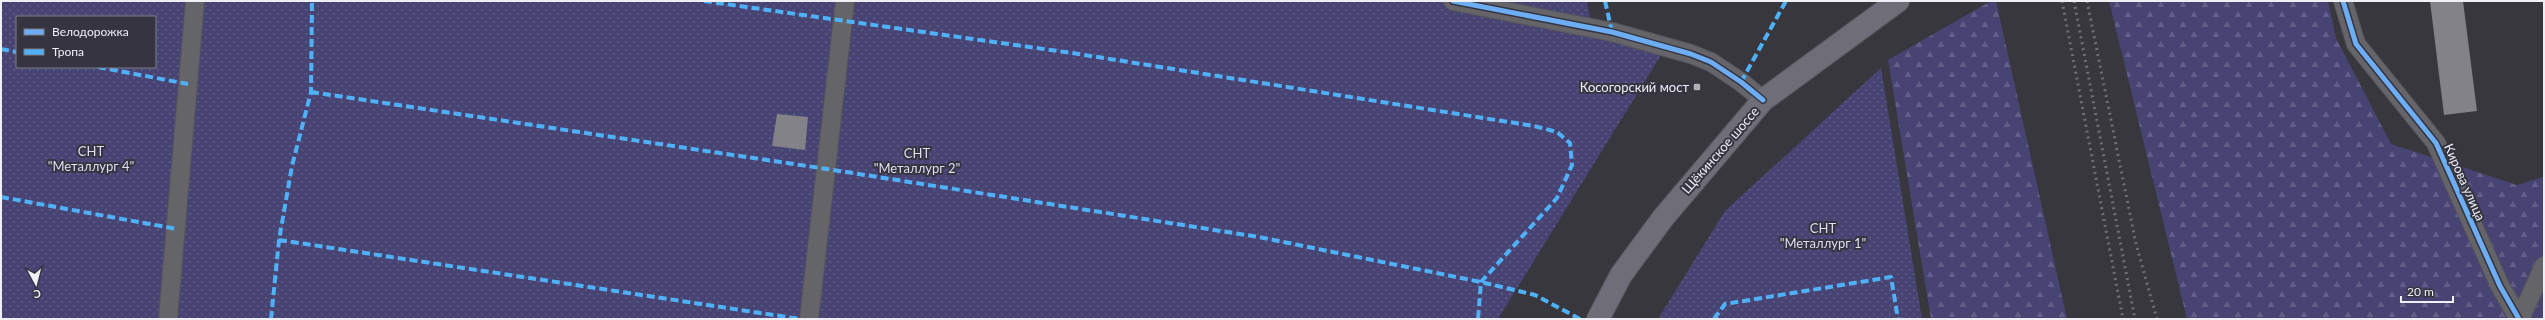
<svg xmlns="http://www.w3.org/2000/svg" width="2545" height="320" viewBox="0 0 2545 320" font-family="Lato,sans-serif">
<defs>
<pattern id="grass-dots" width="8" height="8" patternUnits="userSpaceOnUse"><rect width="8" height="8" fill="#474373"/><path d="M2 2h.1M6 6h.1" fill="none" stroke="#625e88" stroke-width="1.8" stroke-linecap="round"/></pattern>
<pattern id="forest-firs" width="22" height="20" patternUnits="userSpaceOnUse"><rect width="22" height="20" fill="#474373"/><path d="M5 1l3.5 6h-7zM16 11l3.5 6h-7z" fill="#625e88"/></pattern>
</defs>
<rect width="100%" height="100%" fill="#37373d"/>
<path fill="url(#grass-dots)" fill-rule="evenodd" d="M1,1h1586l5,27 74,19 -168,272h-1497zM17,17h138v50h-138z
M1881,68l41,251h-264l67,-108z"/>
<path fill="url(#forest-firs)" d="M1991,1h5l71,318h-136l-43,-259z
M2109,1h219l8,37 55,106 126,41 27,-8v142h-357z"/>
<path fill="#828288" d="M2430,1h33l14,110 -33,4z
M777,114l31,3 -3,33 -33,-4z"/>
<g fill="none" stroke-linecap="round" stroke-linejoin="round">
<defs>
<path id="minor" d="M1453,1l159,31 79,22 20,8 30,20 22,18
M2343,1l13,43 80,99 64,143 19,33
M168,319l27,-318
M809,319l36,-318
M2520,319l24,-53"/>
<path id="major" d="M1598,319l23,-44 42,-57 100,-118 135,-99"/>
</defs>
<use href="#minor" stroke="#55555b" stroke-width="20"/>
<use href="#major" stroke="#55555b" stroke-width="24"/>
<use href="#minor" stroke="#656469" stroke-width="18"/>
<use href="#major" stroke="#6f6e78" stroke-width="22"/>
<path stroke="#6f6f74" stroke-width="3" stroke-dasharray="2 4" stroke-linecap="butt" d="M2062,1l61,318
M2074,1l61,318
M2087,1l49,243 21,75"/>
<path stroke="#4fb1f8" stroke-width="4" stroke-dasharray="8 4" stroke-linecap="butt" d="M704,1l368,52 462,73 23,6 13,11 2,22 -15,33 -76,84 -3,37
M1605,1l7,31
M1,49l16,3
M98,67l90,17
M1741,82l45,-81
M311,92l516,77 432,68 222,45 54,13 45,24
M1,197l176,32
M279,240l521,79
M271,319l8,-79 13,-74 19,-74 1,-91
M1714,319l11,-15 166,-27 7,42"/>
<defs>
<path id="cycleway" d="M1453,1l159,31 79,22 20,8 30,20 22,18
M2343,1l13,43 80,99 64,143 19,33"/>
</defs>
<use href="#cycleway" stroke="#353440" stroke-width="8"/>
<use href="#cycleway" stroke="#6dadf4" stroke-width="5"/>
</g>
<rect fill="#afafb5" stroke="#353440" stroke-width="1.5" x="1693" y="83" width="8" height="8" rx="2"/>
<g text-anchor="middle" stroke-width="4" stroke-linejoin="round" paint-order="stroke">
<g font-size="13" fill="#efeff6" stroke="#353440" text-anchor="end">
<text x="1689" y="92">Косогорский мост</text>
</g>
<g font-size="13" fill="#efeff6" stroke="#353440">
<text transform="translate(1720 150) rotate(-49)" y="5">Щёкинское шоссе</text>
<text transform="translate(2465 182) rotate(66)" y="5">Кирова улица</text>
</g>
<g font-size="13" fill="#dedef0" stroke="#353440">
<text x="91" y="156">СНТ<tspan x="91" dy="15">"Металлург 4"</tspan></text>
<text x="917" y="158">СНТ<tspan x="917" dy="15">"Металлург 2"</tspan></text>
<text x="1823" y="233">СНТ<tspan x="1823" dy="15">"Металлург 1"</tspan></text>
</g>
</g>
<rect width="2545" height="320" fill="none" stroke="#efeff6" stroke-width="4"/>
<rect x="16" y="16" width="140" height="52" fill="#353440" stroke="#7f7f89"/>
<rect x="24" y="29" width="20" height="6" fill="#6dadf4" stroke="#7f7f89"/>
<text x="52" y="36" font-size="12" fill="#efeff6">Велодорожка</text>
<rect x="24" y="49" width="20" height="6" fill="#4fb1f8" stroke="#7f7f89"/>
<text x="52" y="56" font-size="12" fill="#efeff6">Тропа</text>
<g transform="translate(36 284) rotate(173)" stroke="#353440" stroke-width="3" paint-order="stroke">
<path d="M0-3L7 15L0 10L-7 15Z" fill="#efeff6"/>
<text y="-6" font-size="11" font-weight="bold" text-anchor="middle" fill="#efeff6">С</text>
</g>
<path d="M2401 296v6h52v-6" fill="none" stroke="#efeff6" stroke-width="2"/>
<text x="2407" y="296" font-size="12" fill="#efeff6" stroke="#353440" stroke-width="3" paint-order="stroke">20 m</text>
</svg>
